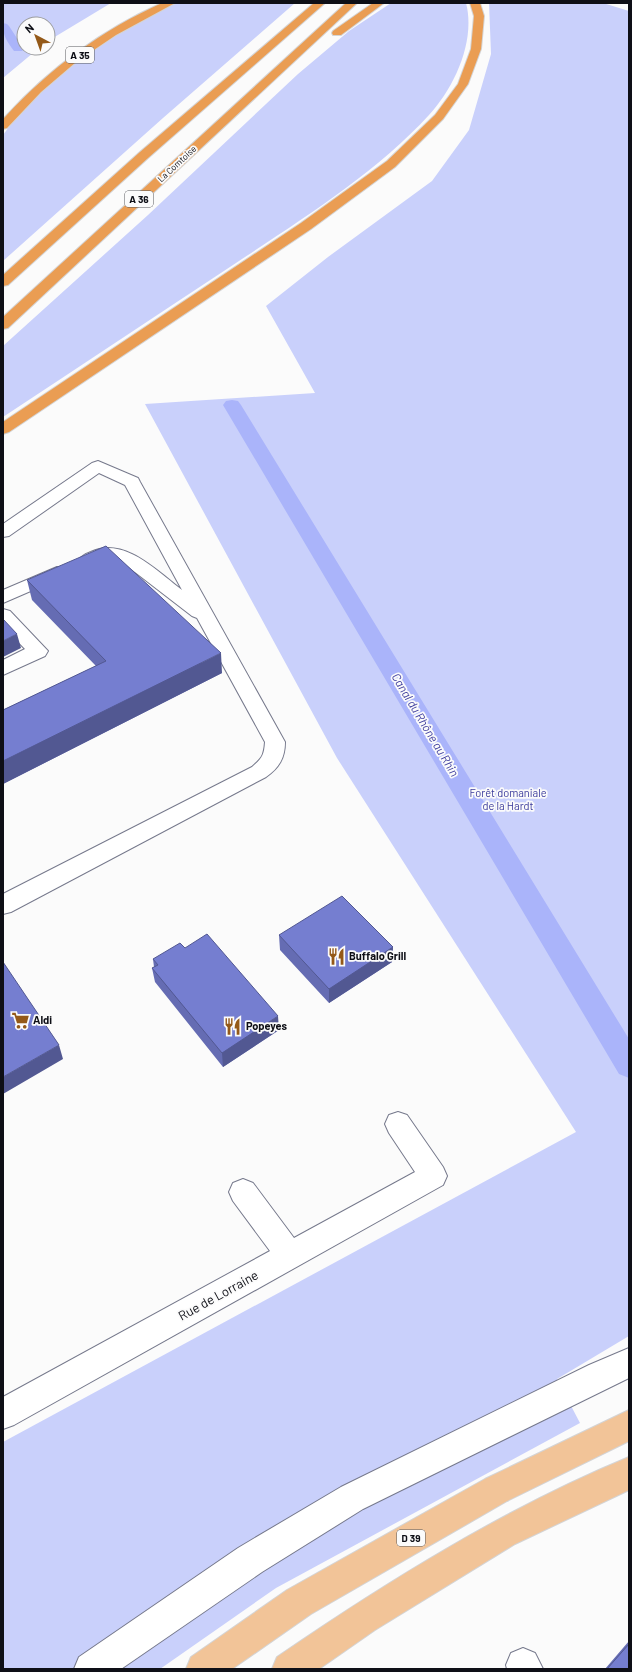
<svg xmlns="http://www.w3.org/2000/svg" width="632" height="1672" viewBox="0 0 632 1672" font-family="Barlow,sans-serif">
<rect width="100%" height="100%" fill="#fbfbfb"/>
<path fill="#c9d0fb" d="M3,3h108l-63,38v-17h-24v24h15l-36,30z
M177,3h118l-132,115 -160,143v-126c43,-59 108,-103 174,-132z
M391,3h75c10,38 -12,85 -37,112 -54,59 -127,104 -193,148 -78,51 -155,103 -233,154v-71l145,-131 150,-141 51,-43z
M489,3h114l26,8v1325l-72,43 23,44 -304,165 -116,81h-157v-227l573,-310 -239,-374 -192,-354 170,-11 -49,-87 62,-49 104,-76 37,-51 22,-76z"/>
<g fill="none" stroke-linecap="round" stroke-linejoin="round">
<path fill="#aab4fa" fill-rule="evenodd" d="M3,23l4,1 2,2 15,23 -2,2h-8c-8,-11 -11,-15 -11,-28z
M232,400l6,1 3,4 388,634v39l-10,-4 -396,-669 3,-4z"/>
<defs>
<path id="minor" d="M98,461l40,17 2,4 145,260c0,16 -6,26 -19,35l-255,135 -8,2v-20l249,-127c10,-9 12,-11 13,-25l-68,-124 -5,-2 -70,-54 -15,-4 -19,8 -6,-2 -3,-4c3,-5 7,-6 12,-8 33,-16 67,20 91,38l-57,-105 -26,-12 -90,63 -6,1v-13l89,-61z
M57,567l6,2 3,4 -3,4 -60,26v-13z
M3,609l7,2 38,40 -3,5 -42,19v-15l22,-11 -22,-23z
M398,1112l9,3 36,52 4,9 -4,9 -429,240 -11,4v-32l267,-146 -37,-50 -4,-9 4,-9 10,-4 10,4 41,55 121,-66 -26,-39 -4,-9 4,-9z
M629,1348v30l-266,131 -101,63 -141,97h-47l5,-12 159,-109 103,-61 248,-122z
M523,1648l12,5 8,16h-36l-1,-4 5,-12z"/>
<path id="major" d="M629,1410v31l-122,60 -196,113 -79,55h-46l5,-12 96,-67 198,-111z
M629,1457v33l-114,54 -140,86 -56,39h-47l5,-12c111,-76 227,-148 352,-200z"/>
<path id="highway" d="M162,3h13l-59,32 -40,27 -35,30 -34,36 -4,1v-10l3,-3c44,-48 96,-86 156,-113z
M314,3h11l-177,155 -140,127 -5,1v-11l137,-123z
M346,3h11l-349,325 -5,1v-12z
M373,3h11l-43,32h-8l-1,-2 1,-2z
M470,3h10l4,13 -3,33 -13,35 -25,35 -48,48 -84,62 -302,203 -6,2v-12l298,-199 86,-62 48,-46 23,-31 13,-35 3,-33z"/>
</defs>
<use href="#minor" stroke="#76798c" stroke-width="2"/>
<use href="#major" stroke="#d4d4d5" stroke-width="2"/>
<use href="#highway" stroke="#d4d4d5" stroke-width="2"/>
<use href="#minor" fill="#fff" fill-rule="evenodd"/>
<use href="#major" fill="#f2c498" fill-rule="evenodd"/>
<use href="#highway" fill="#ea9d53" fill-rule="evenodd"/>
</g>
<path fill="#656cb3" d="M27,580l195,93 -219,111v-74l93,-44 -64,-66z
M279,935l114,12 -1,15 -63,41 -49,-53z
M185,948l94,82 -56,37 -68,-85 -3,-14 2,-1 -1,-8z
M629,1641v28h-24z"/>
<path fill="#525892" d="M17,634l4,14 -18,9v-16z
M221,653l1,20 -219,111v-23z
M393,947l-1,15 -63,41v-14z
M278,1016l1,14 -56,37 -1,-14z
M59,1045l4,14 -60,35v-17z"/>
<path fill="#757ed0" stroke="#525892" d="M106,546l115,107 -218,108v-51l103,-49 -79,-81z
M3,619l14,15 -14,7z
M342,896l51,51 -64,42 -50,-54z
M207,934l71,82 -56,37 -70,-85 6,-3 -5,-6 27,-16 5,5z
M3,962l56,83 -56,32z
M629,1644v25h-22z"/>
<defs>
<symbol id="restaurant-bare" viewBox="-9 -9 18 18"><path d="M-5-6h1v4h1v-4h1v4h1v-4h1v5L-1.5 .5V6h-2V.5L-5-1ZM5-6V6H3V1.5H1.5Q1.5-4 5-6Z" fill="#945918" stroke="#fbfbfb" stroke-width="2.5" paint-order="stroke"/></symbol>
<symbol id="supermarket-bare" viewBox="-9 -9 18 18"><path d="M-6-5.5h2.5l.6 2H6L4.5 2H-2.5L-4.4-4H-6ZM-1.5 3.2a1.3 1.3 0 1 0 .1 0ZM3 3.2a1.3 1.3 0 1 0 .1 0Z" fill="#945918" stroke="#fbfbfb" stroke-width="2.5" paint-order="stroke"/></symbol>
</defs>
<g fill-rule="evenodd">
<use href="#restaurant-bare" x="324" y="944" width="25" height="25"/>
<use href="#supermarket-bare" x="8" y="1008" width="25" height="25"/>
<use href="#restaurant-bare" x="220" y="1014" width="25" height="25"/>
</g>
<g text-anchor="middle" stroke-width="3.5" stroke-linejoin="round" paint-order="stroke">
<g font-size="9" fill="#0e0f16" stroke="#fbfbfb">
<text transform="translate(177 164) rotate(-43)" y="3">La Comtoise</text>
</g>
<g fill="#fbfbfb" stroke="#55565b" stroke-width="1">
<rect x="66" y="47" width="28" height="16" rx="3"/>
<rect x="125" y="191" width="28" height="16" rx="3"/>
<rect x="397" y="1530" width="28" height="16" rx="3"/>
</g>
<g font-size="10" font-weight="bold" fill="#0e0f16">
<text x="80" y="59">A 35</text>
<text x="139" y="203">A 36</text>
<text x="411" y="1542">D 39</text>
</g>
<g font-size="11" fill="#3a3a9b" stroke="#fbfbfb">
<text x="508" y="797">Forêt domaniale<tspan x="508" dy="13">de la Hardt</tspan></text>
</g>
<g font-size="11" font-weight="bold" fill="#0e0f16" stroke="#fbfbfb" text-anchor="start">
<text x="349" y="960">Buffalo Grill</text>
<text x="33" y="1024">Aldi</text>
<text x="246" y="1030">Popeyes</text>
</g>
<g font-size="12" font-style="italic" fill="#3b3a9c" stroke="#fbfbfb">
<text transform="translate(425 725) rotate(59)" y="4">Canal du Rhône au Rhin</text>
</g>
<g font-size="13" fill="#0e0f16" stroke="#fbfbfb">
<text transform="translate(218 1295) rotate(-29)" y="5">Rue de Lorraine</text>
</g>
</g>
<rect width="632" height="1672" fill="none" stroke="#0e0f16" stroke-width="8"/>
<g transform="translate(36 36) rotate(319)"><circle r="19" fill="#fbfbfb" stroke="#9c9d9f"/>
<path d="M0-3L7 15L0 10L-7 15Z" fill="#945918"/>
<text y="-6" font-size="11" font-weight="bold" text-anchor="middle" fill="#0e0f16">N</text>
</g>
</svg>
